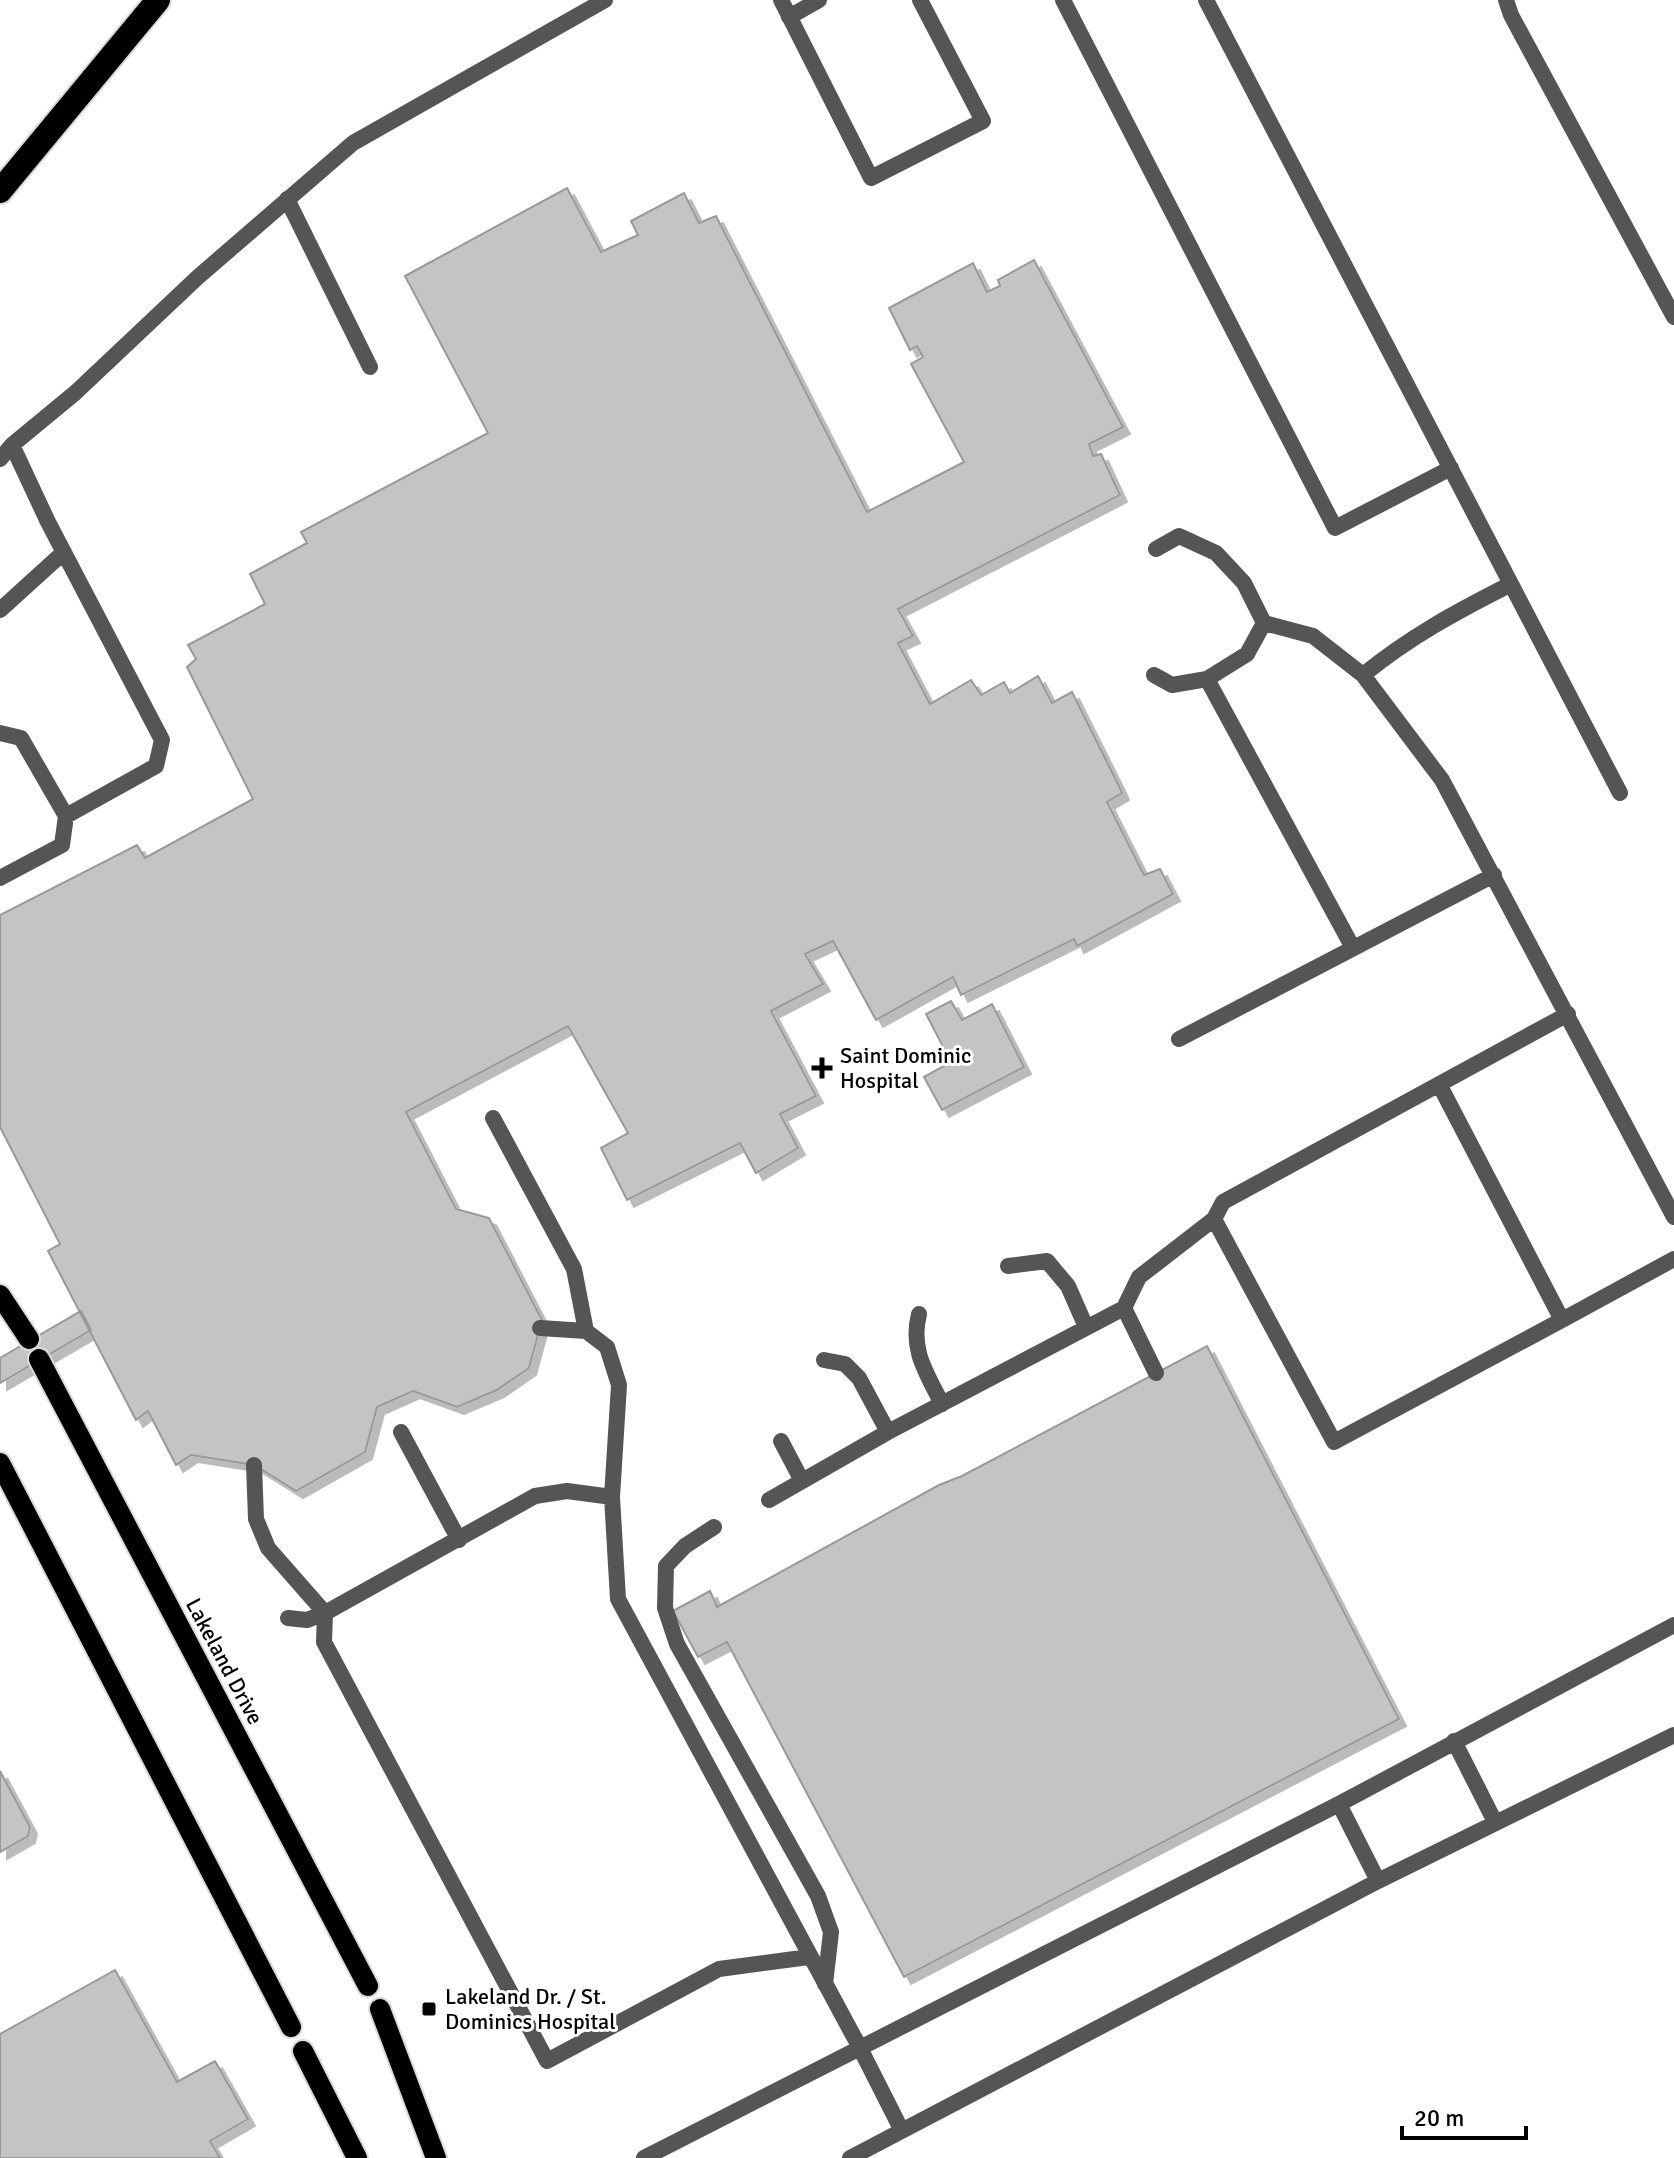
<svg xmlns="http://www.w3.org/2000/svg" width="1674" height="2158" viewBox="0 0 1674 2158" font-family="Signika,sans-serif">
<defs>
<filter id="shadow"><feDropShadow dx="7" dy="7" stdDeviation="0" flood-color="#0004"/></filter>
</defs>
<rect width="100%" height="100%" fill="#fff"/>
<path fill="#c4c4c4" stroke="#999" stroke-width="2" filter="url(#shadow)" d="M567,188l34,64 37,-17 -7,-14 53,-28 15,30 17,-7 151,296 97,-50 -53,-98 12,-7 -6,-11 -7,4 -21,-42 84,-45 14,29 13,-6 -2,-6 36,-20 89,167 -34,17 4,12 8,-2 19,41 -222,114 15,27 -15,7 32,61 41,-24 10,15 23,-13 6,11 28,-17 14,27 20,-11 47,94 3,7 -15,9 37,73 16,-6 13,25 -96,52 -3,-7 -113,56 -8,-18 -77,43 -43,-79 -28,13 18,30 -52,27 45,85 -36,18 18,34 -42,25 -16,-30 -113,57 -26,-52 27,-15 -60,-107 -162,86 50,97 33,9 53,102 -13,48 -32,22 -40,17 -44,-16 -36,16 -12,45 -69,39 -42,-26 -63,-10 -15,10 -28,-54 -12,9 -88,-169 12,-7 -60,-117v-212l137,-70 8,13 108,-59 -66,-132 9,-8 -8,-14 77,-41 -15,-30 57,-31 -6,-11 187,-99 -83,-157z
M951,1001l11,19 30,-16 32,63 -82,43 -18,-33 27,-15 -25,-48z
M81,1311l10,19 -91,53v-25z
M1207,1346l192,373 -495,258 -177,-335 -29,15 -25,-46 37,-20 7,16 222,-122 23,-9z
M0,1771l30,56 -2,9 -28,16z
M115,1970l62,112 38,-21 33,58 -38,22 10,17h-220v-124z"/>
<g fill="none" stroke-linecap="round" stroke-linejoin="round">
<defs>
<path id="primary" d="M0,1295l29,44
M39,1359l329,627
M0,1463l291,564
M380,2009l56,149
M303,2051l54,107"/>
<path id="highway" d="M0,191l158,-191"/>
</defs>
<use href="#primary" stroke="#dbdbdb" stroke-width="24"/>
<use href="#highway" stroke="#dbdbdb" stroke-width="28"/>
<path stroke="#555" stroke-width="16" d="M781,0l90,178 112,-57 -63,-121
M1063,0l272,528 116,-60
M1206,0l305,584c-55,28 -100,52 -148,91
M1506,0l5,15 163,302
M789,17l30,-17
M287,199l83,168
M12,445l36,77 114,218 -6,26 -90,50
M0,459l12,-14 63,-52 123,-116 155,-134 252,-143
M1156,549l23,-13 37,17 28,30 20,40 49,13 50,39 79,105 232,437
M1511,584l109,209
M0,610l64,-58
M1154,675l18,10 35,-6 40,-25 17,-31
M1207,679l146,269
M0,733l21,5 45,78 -4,29 -62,33
M1179,1039l315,-164
M1439,1084l123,236 112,-61
M493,1118l81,151 12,62
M1214,1219l120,223 228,-122
M1008,1266l39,-5 21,25 18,41
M1124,1308l15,-31 75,-58 9,-17 345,-188
M919,1314c-9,36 7,58 23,90
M540,1328l46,3 21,16 12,38 -7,112 6,102 242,449 41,81
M824,1360l21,4 14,14 29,54
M401,1432l58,108
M781,1441l20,38
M254,1465l2,54 12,29 57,65 -1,29 223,419 172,-92 90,-12
M769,1500l119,-68 236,-124 32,65
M714,1527l-29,19 -19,20 -1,42 12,36 141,252 13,36 -6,52
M288,1618l19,2 18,-7 210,-117 32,-5 45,6
M1454,1741l41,81
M1339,1804l39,77
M644,2158l695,-354 335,-179
M850,2158l528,-277 296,-146"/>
<use href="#primary" stroke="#000" stroke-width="20"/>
<use href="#highway" stroke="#000" stroke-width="24"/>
</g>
<g fill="#000" stroke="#fff" stroke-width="3">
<path d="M818 1056h8v8h8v8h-8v8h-8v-8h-8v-8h8z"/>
<rect x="421" y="2001" width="16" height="16" rx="4"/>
</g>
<g text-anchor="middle" stroke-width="6" stroke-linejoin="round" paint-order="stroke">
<g font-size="22" fill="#000" stroke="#fff" text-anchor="start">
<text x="840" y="1063">Saint Dominic<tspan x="840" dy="25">Hospital</tspan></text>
<text x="445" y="2004">Lakeland Dr. / St.<tspan x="445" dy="25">Dominics Hospital</tspan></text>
</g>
<g font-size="22" fill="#000" stroke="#fff">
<text transform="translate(225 1661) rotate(62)" y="8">Lakeland Drive</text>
</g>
</g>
<path d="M1402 2126v12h124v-12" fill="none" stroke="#000000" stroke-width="4"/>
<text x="1414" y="2126" font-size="24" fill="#000000" stroke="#ffffff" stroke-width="6" paint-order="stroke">20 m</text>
</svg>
